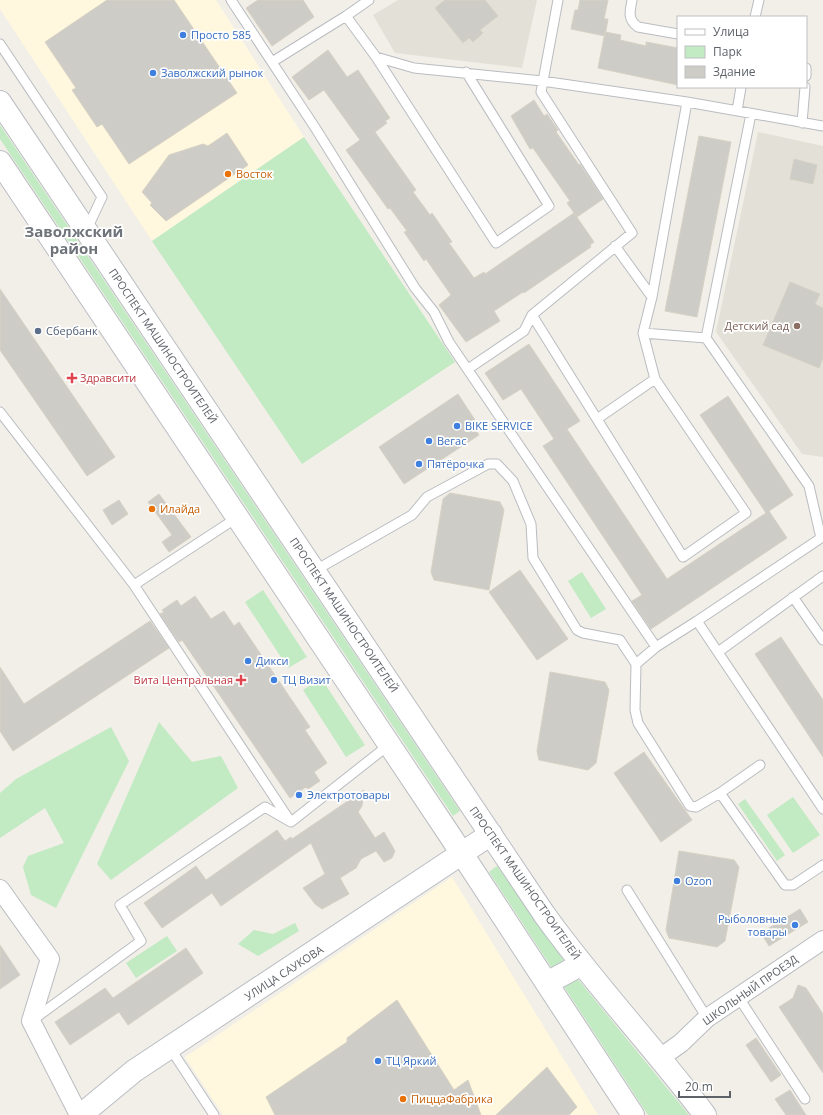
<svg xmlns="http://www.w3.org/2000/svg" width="823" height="1115" viewBox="0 0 823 1115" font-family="'Open Sans',sans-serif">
<rect width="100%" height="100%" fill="#f1efe7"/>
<path fill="#fff8de" d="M0,0h216l88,137 -152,104 -152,-232z
M452,877l146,238h-375l-38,-58z"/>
<path fill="#e3e1d7" d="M398,0h139l-15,68 -127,-15 -22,-38z
M758,132l65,14v311l-21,-3 -86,-122z"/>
<path fill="#c2eac3" d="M0,125l460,686 -7,5 -453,-677z
M304,137l151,225 -153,102 -150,-223z
M582,572l24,37 -15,9 -23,-37z
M263,590l44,67 -19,11 -43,-66z
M321,678l44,67 -19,12 -43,-67z
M159,722l33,40 29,-6 17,32 -127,92 -14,-16z
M111,727l18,34 -73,147 -25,-13 -8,-28 5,-11 36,-13 -19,-35 -45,30v-45l16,-14z
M793,797l27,38 -27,18 -26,-38z
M745,799l40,56 -8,6 -39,-57z
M497,866l75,106 117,143h-41l-159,-243z
M295,923l4,8 -41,25 -20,-12 16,-14 19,4z
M167,936l10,15 -41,27 -10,-15z"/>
<path fill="#ceccc6" stroke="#d7d1c4" d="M107,0h67l63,93 -108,71 -27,-40 -5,3 -25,-37 4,-2 -31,-46z
M258,0h45l11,17 -42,29 -26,-38z
M445,0h40l13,16 -18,14 3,3 -10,9 -4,-4 -6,5 -28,-35z
M580,0h28l-4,19h4l-3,17 -34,-7 4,-19h3z
M605,32l16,3 -1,5 26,6v-4l32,6v37l-80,-17z
M328,50l19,27 11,-7 32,48 -5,3 2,2 -12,9 41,58 -3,2 17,23 2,-2 20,29 -3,1 25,35 10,-6 1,2 89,-61 20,29 -4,3 1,2 -67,46 -1,-1 -29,19 6,10 -34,21 -27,-37 12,-10 -25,-36 -2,2 -20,-29 3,-1 -17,-23 -2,1 -42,-59 14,-10 -36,-50 -15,10 -17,-23z
M534,100l10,16 3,-2 11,16 -2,2 23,33 1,-1 23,35 -26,18 -10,-14 3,-2 -37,-53 -3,1 -19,-33z
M227,133l21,32 -82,56 -16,-16 2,-2 -10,-11 3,-4 24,-33 34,-11 5,2z
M699,136l32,6 -34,175 -32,-6z
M794,159l23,6 -4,19 -23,-5z
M790,282l30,12 -5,10 8,4v50l-4,10 -56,-23z
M0,289l115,168 -28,19 -87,-126z
M529,344l51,77 -13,8 100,150 99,-66 -66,-98 28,-19 65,99 -24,16 18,27 -136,91 -19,-28 10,-6 -99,-149 11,-7 -33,-50 -18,11 -18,-27z
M458,394l17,26 -4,3 8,12 -75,49 -25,-37z
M450,493l50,9 4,8 -15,80 -55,-10 -3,-8 12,-73z
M159,494l32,43 -22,15 -7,-10 10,-7 -24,-33z
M119,500l9,14 -16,11 -9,-15z
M520,570l48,69 -31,21 -48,-68z
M195,596l16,23 13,-8 10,15 5,-4 71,105 -5,3 22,33 -13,9 6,9 -12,8 -2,-2 -16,11 -108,-158 -3,2 -19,-28 4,-2 -2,-2 15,-10 4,6z
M150,621l19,27 -156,103 -13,-20v-64l24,37z
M781,637l42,63v57l-68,-103z
M550,672l55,10 4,8 -13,73 -8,7 -49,-10 -2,-9z
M644,752l48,68 -31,22 -47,-69z
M364,790l-2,16 -4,6 17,26 9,-6 11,19 -3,7 -8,4 -8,-11 -15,8 -5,9 -16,10 9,16 -27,15 -7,-5 -12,-16 22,-14 -14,-31 -90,63 -9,-13 -50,35 -18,-25 52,-37 10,14 71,-50 8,11 6,-4 1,2z
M679,851l55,9 5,7 -14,74 -8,6 -48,-9 -3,-8z
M800,909l8,13 -39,24 -8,-13z
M0,945l20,30 -20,14z
M186,948l17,25 -75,52 -9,-13 -49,33 -15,-23 50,-34 8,10z
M798,985l8,3 17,26v59l-44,-66 14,-9z
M397,1000l57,90 14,-10 13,35h-206l-9,-18 81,-55v-4z
M756,1038l25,37 -10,7 -25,-37z
M547,1067l30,40 -8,8h-73z
M790,1090l16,25h-20l-11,-16z"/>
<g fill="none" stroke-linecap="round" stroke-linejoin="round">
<defs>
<path id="lane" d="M231,0l85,129 99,159 19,24 15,30 207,305 41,-26 126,188
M632,0c-2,11 -5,19 6,27l40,7
M346,16l23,-16
M755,17l4,-17
M0,44l102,153 -15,32
M376,57l38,11 128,13 145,21
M272,62l74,-46 30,41 120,186 53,-37 -83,-134
M806,68v8
M737,111l4,-24
M802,123l3,-36
M615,246l37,51
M532,315l151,242 63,-44 -91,-134 -12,-46 9,-36 35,-195 136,24
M643,333l63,5
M468,369l56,-38 8,-16 100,-82 -91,-141 17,-92
M0,412l134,173 104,-68
M597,419l58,-40
M314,571l98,-56 15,-18 61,-33h9l16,17 18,43 2,34 44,72 6,3 37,7 16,24 -1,46 3,13 52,83 6,1 24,-14 65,92h8l30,-20
M134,585l156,236
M793,597l30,43
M697,621l124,-83 -12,-52 -103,-148 45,-224
M718,652l105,-76
M636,664l20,-17
M720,793l40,-28
M627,890l80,128
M739,998l66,101
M34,1019l107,-78 -21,-36 145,-98 26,15 99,-78
M170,1048l44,67"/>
<path id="street" d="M0,889l50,70 -19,62 48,94
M660,1058l21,-15 26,-25 116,-78"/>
<path id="secondary" d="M0,102l544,812c50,70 109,132 161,201
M0,162l449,672 184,281
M547,983l35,-19
M81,1115l53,-44 357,-237"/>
</defs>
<use href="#lane" stroke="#b9bcc1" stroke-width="11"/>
<use href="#street" stroke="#b9bcc1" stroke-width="20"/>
<use href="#secondary" stroke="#babdc3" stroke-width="24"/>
<use href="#lane" stroke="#fff" stroke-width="9"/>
<use href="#street" stroke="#fff" stroke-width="18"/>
<use href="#secondary" stroke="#fff" stroke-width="22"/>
</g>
<g fill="#3f7fe0" stroke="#fff" stroke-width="1.5">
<circle cx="183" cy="35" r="4"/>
<circle cx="153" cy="73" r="4"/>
<circle cx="457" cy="426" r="4"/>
<circle cx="429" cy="441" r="4"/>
<circle cx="419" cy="464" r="4"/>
<circle cx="248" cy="661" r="4"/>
<circle cx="274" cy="680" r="4"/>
<circle cx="299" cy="795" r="4"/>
<circle cx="677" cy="881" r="4"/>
<circle cx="795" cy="925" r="4"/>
<circle cx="378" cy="1061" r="4"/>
</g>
<g fill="#e8710a" stroke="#fff" stroke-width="1.5">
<circle cx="228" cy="174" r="4"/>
<circle cx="152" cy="509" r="4"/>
<circle cx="403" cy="1099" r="4"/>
</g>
<circle fill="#8d6e63" stroke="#fff" stroke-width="1.5" cx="797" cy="326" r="4"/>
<circle fill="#5c6f8a" stroke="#fff" stroke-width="1.5" cx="38" cy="331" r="4"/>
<g fill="#e0444e" stroke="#fff" stroke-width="1.5">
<path d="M70 372h4v4h4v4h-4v4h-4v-4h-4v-4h4z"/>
<path d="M239 674h4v4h4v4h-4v4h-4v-4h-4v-4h4z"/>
</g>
<g text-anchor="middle" stroke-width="3.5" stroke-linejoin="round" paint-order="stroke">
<g font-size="11" fill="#366cbe" stroke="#fff" text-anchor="start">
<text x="191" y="39">Просто 585</text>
<text x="161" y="77">Заволжский рынок</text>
<text x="465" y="430">BIKE SERVICE</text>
<text x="437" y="445">Вегас</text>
<text x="427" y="468">Пятёрочка</text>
<text x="256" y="665">Дикси</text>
<text x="282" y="684">ТЦ Визит</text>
<text x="307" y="799">Электротовары</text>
<text x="685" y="885">Ozon</text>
<text x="787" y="923" text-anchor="end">Рыболовные<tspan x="787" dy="13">товары</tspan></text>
<text x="386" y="1065">ТЦ Яркий</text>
</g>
<g font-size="11" fill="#c56008" stroke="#fff" text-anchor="start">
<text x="236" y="178">Восток</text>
<text x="160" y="513">Илайда</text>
<text x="411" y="1103">ПиццаФабрика</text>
</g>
<g font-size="11" fill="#785e54" stroke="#fff" text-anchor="end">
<text x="789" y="330">Детский сад</text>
</g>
<g font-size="11" fill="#4e5e75" stroke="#fff" text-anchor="start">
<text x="46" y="335">Сбербанк</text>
</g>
<g font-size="11" fill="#5e6268" stroke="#fff">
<text transform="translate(163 346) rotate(56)" y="4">ПРОСПЕКТ МАШИНОСТРОИТЕЛЕЙ</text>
<text transform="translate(344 615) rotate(56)" y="4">ПРОСПЕКТ МАШИНОСТРОИТЕЛЕЙ</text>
<text transform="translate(525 883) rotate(55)" y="4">ПРОСПЕКТ МАШИНОСТРОИТЕЛЕЙ</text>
<text transform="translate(284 973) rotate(-33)" y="4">УЛИЦА САУКОВА</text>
<text transform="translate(750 990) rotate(-35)" y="4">ШКОЛЬНЫЙ ПРОЕЗД</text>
</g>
<g font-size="11" fill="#be3a42" stroke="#fff" text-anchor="start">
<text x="80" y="382">Здравсити</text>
<text x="233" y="684" text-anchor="end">Вита Центральная</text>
</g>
<g font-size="15" font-weight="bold" fill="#6f747a" stroke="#fff">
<text x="74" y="237">Заволжский<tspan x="74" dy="17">район</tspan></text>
</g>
</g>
<rect x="677" y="16" width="130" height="72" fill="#ffffff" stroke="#bfc0c3"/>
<rect x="685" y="29" width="20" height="6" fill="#ffffff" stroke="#bfc0c3"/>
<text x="713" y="36" font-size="12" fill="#5e6268">Улица</text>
<rect x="685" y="46" width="20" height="12" fill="#c2eac3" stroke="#bfc0c3"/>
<text x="713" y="56" font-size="12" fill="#5e6268">Парк</text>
<rect x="685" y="66" width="20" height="12" fill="#ceccc6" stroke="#bfc0c3"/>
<text x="713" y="76" font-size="12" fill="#5e6268">Здание</text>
<path d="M679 1091v6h51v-6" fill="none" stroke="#5e6268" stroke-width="2"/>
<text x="685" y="1091" font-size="12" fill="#5e6268" stroke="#ffffff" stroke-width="3" paint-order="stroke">20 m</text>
</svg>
